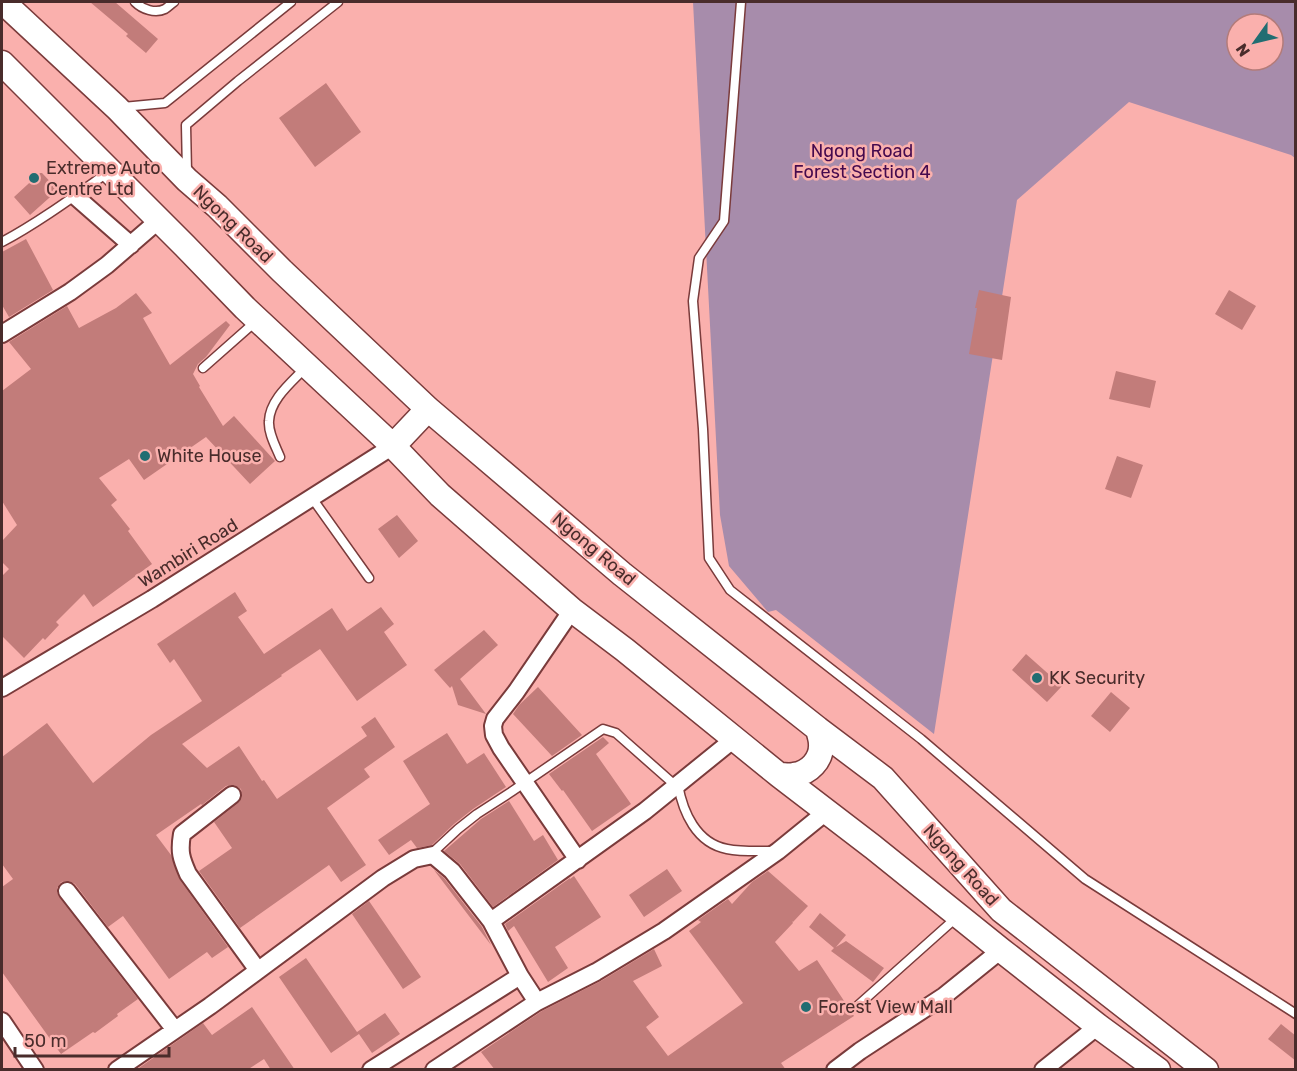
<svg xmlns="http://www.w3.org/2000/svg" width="1297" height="1071" viewBox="0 0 1297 1071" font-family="Rubik,sans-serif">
<rect width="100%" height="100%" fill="#fab0ad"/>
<path fill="#a78cab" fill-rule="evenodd" d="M693,2h602v156l-4,-3 -162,-53 -112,98 -83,534 -158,-124 -8,2 -39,-46 -9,-51zM1237,24h36v36h-36z"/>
<path fill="#c27c7a" d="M90,2h25l43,37 -12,14 -20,-17 2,-2z
M326,83l35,49 -46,35 -36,-49z
M40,173h2l16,17 -28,25 -16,-18z
M26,239l27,51 -44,27 -7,-12v-53z
M979,290l32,7 -9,63 -33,-6 8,-46h-2z
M1229,290l27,16 -14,24 -27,-16z
M136,293l16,20 -9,5 27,47 56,-44 4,4 -24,32 -8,7 -5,10 7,12 -1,1 24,39 11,-10 41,45 -25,23 -44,-47 -62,43 -15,-21 -30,19 18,22 -6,5 19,24 -2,2 24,33 -59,43 -9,-13 -28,28 3,3 -14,15 -2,-2 -19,20 -22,-22v-60l7,-7 -7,-7v-21l15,-16 -15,-24v-110l29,-22 -22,-27 58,-36 12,22 37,-20z
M1116,371l40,10 -6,27 -41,-9z
M1117,456l26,9 -12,33 -26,-9z
M397,515l21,26 -19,17 -21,-29z
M235,592l12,19 -9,6 26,37 68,-46 15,23 34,-24 13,17 -10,8 23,33 -50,36 -37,-52 -39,26 1,1 -100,68 25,24 32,-22 23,35 2,-1 13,19 90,-63 -6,-9 14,-10 20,30 -31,22 6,8 -43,31 39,57 -25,17 -12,-17 -89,63 -41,-57 33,-23 -18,-26 24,-19 3,-4 1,-5 -1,-5 -5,-3 -5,-1 -5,1 -24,19 -1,-1 -45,31 15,20 9,25 48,67 -16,11 -5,-6 -38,27 -46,-63 -15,11 -33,-43 -4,-2 -5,-1 -5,1 -4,6v5l2,4 79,102 -21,15 1,2 -23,17 -2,-1 -32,22 -59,-82v-85l11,-8 -11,-15v-107l45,-34 46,60 58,-48 51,-34 -28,-42 -4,4 -13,-19z
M484,630l14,15 -38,34 26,35 -28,-9 -6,-19 -2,2 -16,-18z
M1026,654l36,32 -15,16 -35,-32z
M538,687l44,48 -30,21 -39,-42 6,-9z
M1111,692l19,16 -20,24 -19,-16z
M447,733l20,31 17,-11 22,34 -33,22 -19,15 -22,21 -15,3 -6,-8 -22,15 -11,-15 52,-36 -27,-43z
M603,737l6,6 -13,11 35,50 -39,27 -29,-41 -1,1 -13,-17z
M509,801l25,40 9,-6 15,25 -65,47 -33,-43 -16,-13 37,-32z
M667,869l15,22 -38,26 -15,-22z
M434,870l10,8 38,49 9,18z
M768,871l40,35 -15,16 -1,-1 1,2 -18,19 24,29 18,-11 37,56 -73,47 5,7h-291l-14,-18 61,-41 59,-30 53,-32 8,17 -29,15 26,36 -13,10 22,29 75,-53 -54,-72 12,-9 -3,-2 30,-21 4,5 20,-22z
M574,876l27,41 -46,30 13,21 -20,14 -34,-56 -6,5 -3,-7 65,-46v1z
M369,901l52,76 -18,12 -51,-75z
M820,913l26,22 -10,12 10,-6 38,27 -11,14 -42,-31 3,-3 -25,-21z
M306,958l51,74 28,-19 15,21 -28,19 -13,-19 -28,19 -52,-76z
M252,1007l43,63h-24l-7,-11 -17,11h-111l67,-47 9,12z
M1281,1024l15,12v25l-28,-22z"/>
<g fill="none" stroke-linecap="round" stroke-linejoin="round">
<defs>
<path id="service" d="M135,2c7,7 20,12 30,7 3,-2 6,-5 9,-7
M741,2l-17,219 -25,37 -6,43 10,128 6,129 21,32 191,149 164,140 211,135
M123,107l42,-4 126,-101
M187,172l-1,-47 52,-44 100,-79
M2,242c37,-20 71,-45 105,-69
M203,368l52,-46
M280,457c-4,-10 -12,-24 -11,-36 1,-22 23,-39 37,-54
M312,498l57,80
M678,785c5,27 18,58 49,64 15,3 32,2 47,2
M429,856l29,-27 19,-15 34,-22 92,-63 13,4 60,53
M855,1008l102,-91"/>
<path id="minor" d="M75,196l56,49
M2,334l68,-42 37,-27 52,-45
M572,610l-56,82 -21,27 -2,7 1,9 7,13 77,112
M2,688l150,-89 241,-153
M232,795l-50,39c-3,18 -1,24 6,40l69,95
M67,891l108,139
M537,1002l-17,-26 -29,-55 154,-110 89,-72
M2,1021l33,49
M117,1070l93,-64 173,-128 31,-19 19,-4 19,16 39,50
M371,1070l149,-94
M434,1070l103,-68 59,-30 68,-41 114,-80 48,-39
M835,1070l25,-19 84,-55 57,-46
M1043,1070l55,-44"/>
<path id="secondary" d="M3,2l114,106 70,72 30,26 65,65 146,138 194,165 196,155 65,49 118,132 205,160
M2,63l183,183 60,62 148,138 47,49 132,115 53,40 154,125 94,72 128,103 97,76 60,44
M393,446l35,-37
M779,775c5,0 10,1 15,0 15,-2 28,-15 27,-31 0,-5 -2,-10 -3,-15"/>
</defs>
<use href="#service" stroke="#7a3b3b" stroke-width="11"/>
<use href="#minor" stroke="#7a3b3b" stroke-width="20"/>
<use href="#secondary" stroke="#7a3b3b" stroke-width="27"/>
<use href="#service" stroke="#fff" stroke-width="8"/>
<use href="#minor" stroke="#fff" stroke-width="16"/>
<use href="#secondary" stroke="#fff" stroke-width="24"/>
</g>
<g fill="#216d72" stroke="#fab0ad" stroke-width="2">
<circle cx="34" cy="178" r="6"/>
<circle cx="145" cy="456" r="6"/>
<circle cx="1037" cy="678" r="6"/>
<circle cx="806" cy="1007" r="6"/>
</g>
<g text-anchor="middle" stroke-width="5" stroke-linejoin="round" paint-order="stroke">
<g font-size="18" fill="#450a4e" stroke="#fab0ad">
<text x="862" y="157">Ngong Road<tspan x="862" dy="21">Forest Section 4</tspan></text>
</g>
<g font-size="18" fill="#492c2b" stroke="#fab0ad" text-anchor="start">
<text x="46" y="174">Extreme Auto<tspan x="46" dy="21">Centre Ltd</tspan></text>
<text x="157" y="462">White House</text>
<text x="1049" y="684">KK Security</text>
<text x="818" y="1013">Forest View Mall</text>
</g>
<g font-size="18" fill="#492c2b" stroke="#fab0ad">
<text transform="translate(233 224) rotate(44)" y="6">Ngong Road</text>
<text transform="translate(594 549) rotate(40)" y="6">Ngong Road</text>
<text transform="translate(188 553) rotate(-32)" y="6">Wambiri Road</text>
<text transform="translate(961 865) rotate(48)" y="6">Ngong Road</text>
</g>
</g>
<rect width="1297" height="1071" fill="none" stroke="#492c2b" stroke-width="6"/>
<g transform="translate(1255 42) rotate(236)"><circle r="28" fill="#fab0ad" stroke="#b37b79" stroke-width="1.5"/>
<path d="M0-4.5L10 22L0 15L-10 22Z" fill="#216d72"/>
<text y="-9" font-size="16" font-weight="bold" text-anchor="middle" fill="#492c2b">N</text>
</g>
<path d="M15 1047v9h154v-9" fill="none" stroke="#492c2b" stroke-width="3"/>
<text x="24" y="1047" font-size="18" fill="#492c2b" stroke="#fab0ad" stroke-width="4.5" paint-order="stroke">50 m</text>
</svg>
